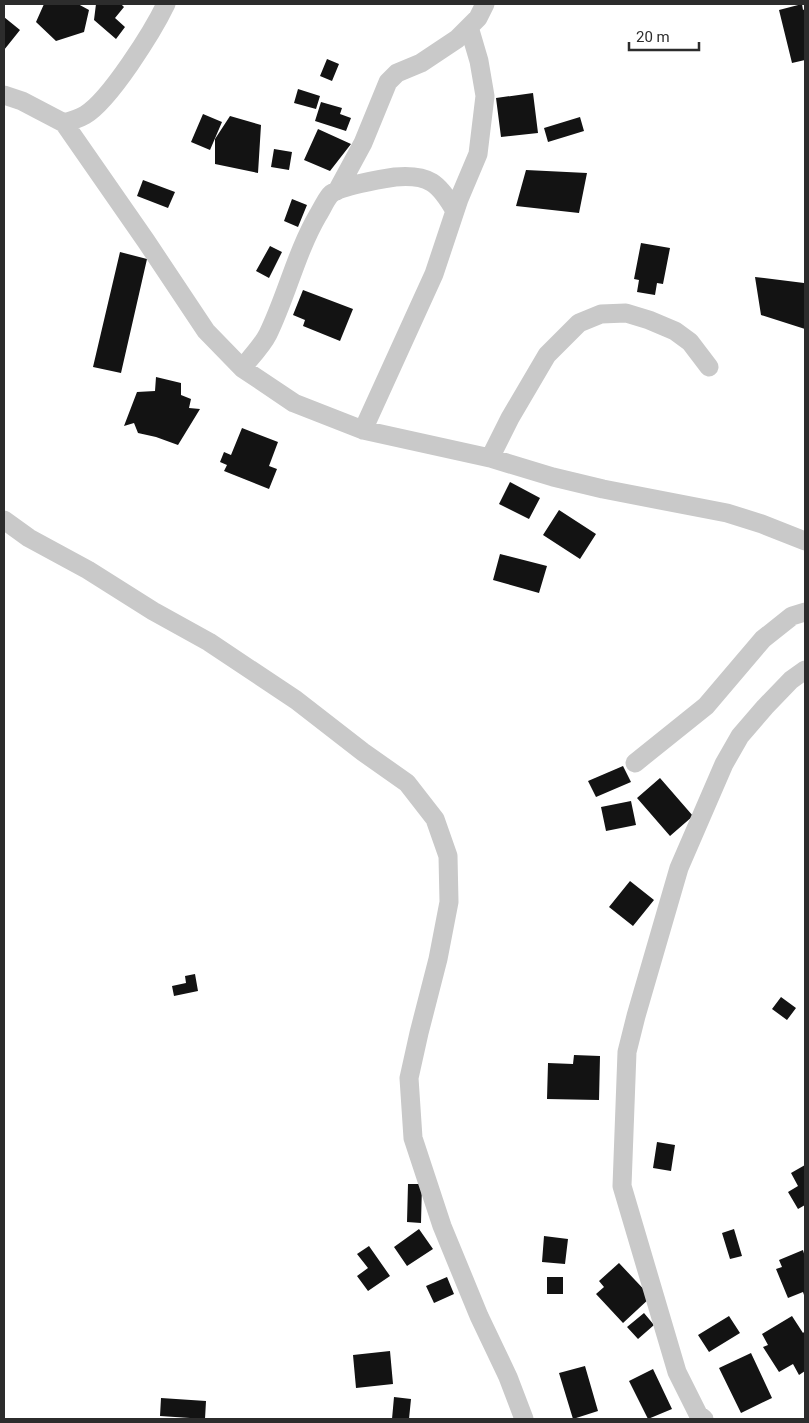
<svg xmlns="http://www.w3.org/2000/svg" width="809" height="1423" viewBox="0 0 809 1423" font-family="Roboto,sans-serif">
<rect width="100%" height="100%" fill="#fff"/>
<path fill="#131313" d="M44,4h34l11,6 -5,22 -28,9 -20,-19z
M96,4h25l3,3 -9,11 10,9 -9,12 -22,-19z
M802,4l1,6 2,-1v51l-13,3 -13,-53z
M4,17l16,13 -16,20z
M327,59l12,5 -7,17 -12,-5z
M298,89l22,7 -4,13 -22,-6z
M533,93l5,40 -37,4 -5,-39z
M321,102l21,6 -2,6 11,4 -5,13 -31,-10z
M203,114l19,8 -12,28 -19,-8z
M230,116l31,9 -3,48 -43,-9v-25z
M580,117l4,14 -36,11 -4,-14z
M318,129l33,15 -21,27 -26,-11z
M274,149l18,3 -3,18 -18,-3z
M526,170l61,3 -8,40 -63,-7z
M143,180l32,12 -7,16 -31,-12z
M292,199l15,6 -9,22 -14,-6z
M641,243l29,5 -7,36 -6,-1 -2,12 -18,-3 2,-12 -5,-1z
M270,246l12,6 -13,26 -13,-7z
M120,252l27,7 -26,114 -28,-6z
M755,277l49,6 1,46 -44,-14z
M303,290l50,19 -13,32 -37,-15 2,-6 -12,-5z
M156,377l25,6v12l10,4 -2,9 11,1 -22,36 -22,-8 -18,-4 -4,-10 -10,3 13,-34 18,-1z
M242,428l36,14 -9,24 8,3 -8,20 -45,-18 3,-6 -7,-3 4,-10 7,3z
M510,482l30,16 -11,21 -30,-15z
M559,510l37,24 -16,25 -37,-24z
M500,554l47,12 -8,27 -46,-13z
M623,766l8,16 -35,15 -8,-16z
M660,778l33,38 -23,20 -33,-38z
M631,801l5,24 -30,6 -5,-24z
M630,881l24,19 -21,26 -24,-19z
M195,974l3,17 -24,5 -2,-10 14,-3 -1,-7z
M781,997l15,11 -9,12 -15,-11z
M574,1055l26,1 -1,44 -52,-1 1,-36 25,1z
M657,1142l18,3 -4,26 -18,-3z
M805,1165v40l-7,4 -10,-17 10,-6 -7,-13z
M408,1184h14l-1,39 -14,-1z
M419,1229l14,20 -26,17 -13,-19z
M734,1229l8,27 -12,3 -8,-26z
M544,1236l24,3 -3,25 -23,-2z
M369,1246l21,30 -22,15 -11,-15 11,-8 -11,-14z
M803,1250l2,7v41l-2,-6 -15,6 -12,-29 6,-2 -3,-7z
M619,1263l32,34 -28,26 -27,-29 8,-7 -5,-6z
M447,1277l7,17 -20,9 -8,-17z
M547,1277h16v17h-16z
M644,1313l10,12 -16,14 -11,-12z
M729,1316l11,17 -31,19 -11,-17z
M792,1316l11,17 2,-2v40l-6,4 -6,-11 -14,8 -16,-25 5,-2 -6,-11z
M390,1351l3,33 -37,4 -3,-33z
M751,1353l21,45 -31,15 -22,-45z
M585,1366l13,45 -25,8 -14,-46z
M653,1369l19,40 -24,10 -19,-38z
M394,1397l17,2 -2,20h-17z
M161,1398l45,3 -1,18 -45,-3z"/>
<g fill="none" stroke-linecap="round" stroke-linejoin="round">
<path stroke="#c9c9c9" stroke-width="19" d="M4,95l18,6 42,22 82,118 60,90 36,37 52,35 69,27 127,28 63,19 50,12 124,24 35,11 43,17
M64,123c7,-2 14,-4 21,-8 25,-15 68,-84 81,-111
M337,191l26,-48 25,-61 9,-9 24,-10 36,-24 21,-21 7,-14
M242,368c9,-11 20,-22 26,-34 19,-39 28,-81 50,-119 4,-6 7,-14 12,-20 8,-9 52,-16 65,-18 34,-3 44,6 60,34
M363,430l71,-156 25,-75 19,-45 7,-58 -6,-35 -10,-34
M490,458l20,-40 37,-63 32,-32 22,-9 25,-1 23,7 26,11 15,11 19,25
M4,520l25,18 59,32 65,41 56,31 87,58 67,52 44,31 28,36 13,37 1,46 -11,57 -19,74 -10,45 4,60 29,88 37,90 29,61 16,42
M635,763l71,-57 57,-67 29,-23 13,-4
M704,1419l-6,-5 -21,-42 -55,-186 5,-134 9,-36 43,-148 45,-104 16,-28 25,-29 26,-27 14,-10"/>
</g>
<rect width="809" height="1423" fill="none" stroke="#2c2c2c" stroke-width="10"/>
<path d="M629 42v8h70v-8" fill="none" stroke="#2c2c2c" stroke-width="2.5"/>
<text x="636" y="42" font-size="15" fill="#2c2c2c" stroke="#ffffff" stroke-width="4" paint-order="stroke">20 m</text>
</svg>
